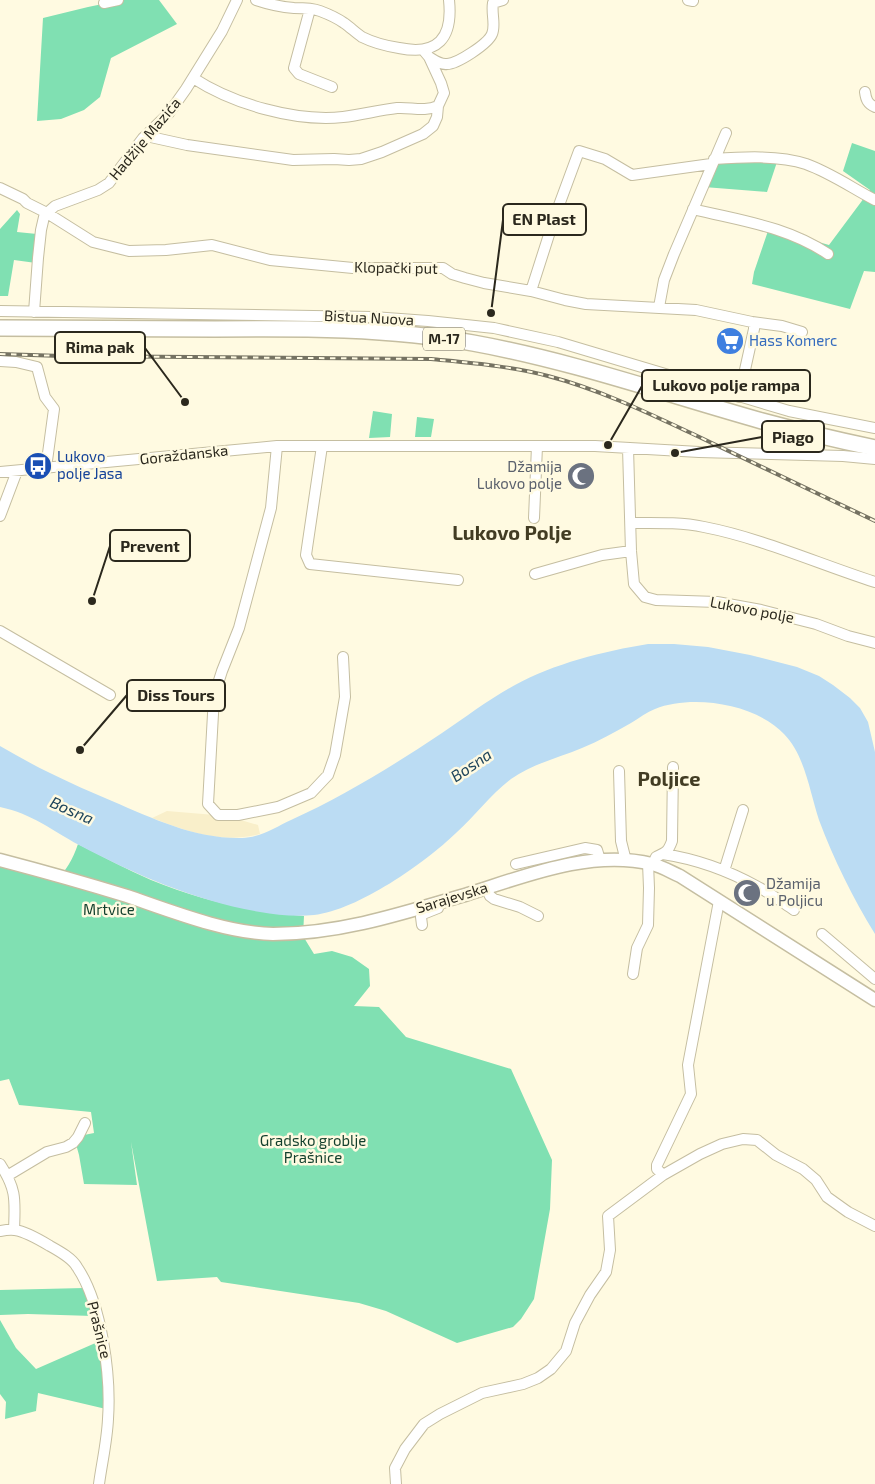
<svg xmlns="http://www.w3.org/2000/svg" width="875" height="1484" viewBox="0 0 875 1484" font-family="'Exo 2',sans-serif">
<rect width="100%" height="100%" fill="#fffae1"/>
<path fill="#80e0b2" d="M122,0h37l18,24 -66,34 -11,39 -16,13 -23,9 -24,2 6,-103 45,-11z
M852,143l23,8v121l-11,-1 -14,38 -98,-25 2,-12 15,-44 60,17 41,-55 -27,-19z
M718,161l59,1 -10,30 -63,-5z
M17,210l3,4 -3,18 20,2 -1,29 -22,-3 -6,36h-8v-67z
M373,411l19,3 -2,23 -21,1z
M417,417l17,2 -3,18h-16z
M78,844c24,12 48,25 73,36 49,20 99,32 153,36l-1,20 11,18 18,-3 20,6 17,12 1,17 -16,20 25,1 27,30 105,32 41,91 -2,49 -16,90 -13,20 -8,8 -56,16 -71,-32 -27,-8 -138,-21 -4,-5 -60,4 -26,-139 6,43 -53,-1 -5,-29 -5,-18 20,-4 -3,-21 -72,-7 -10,-26 -9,2v-215l32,7 23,9c11,-11 18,-23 23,-38z
M84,1288l9,28 -65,-2 -28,1v-25z
M0,1320l16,28 20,21 64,-28 6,68 -68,-16 -2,18 -31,8 1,-17 -6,-8z"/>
<path fill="#f9efca" d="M167,811l60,5 31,9 2,9c-40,10 -71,-2 -108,-16z"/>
<path fill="#bbdcf3" d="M648,644h26l34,3 42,8 47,12 22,9 14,9 17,13 10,10 8,14 7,30v182c-22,-36 -41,-74 -56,-114 -9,-27 -14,-65 -35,-86 -28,-30 -91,-40 -129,-25 -8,3 -16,9 -24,14 -16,9 -32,18 -49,25 -24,10 -50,16 -71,31 -20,15 -36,37 -55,54 -31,30 -98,77 -142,82 -18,2 -37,0 -54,-3 -64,-11 -124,-37 -181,-67 -28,-15 -46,-31 -79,-38v-61c16,9 33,19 50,27 20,10 41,19 62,28 42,18 83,38 130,37 17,0 34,-11 49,-18 53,-24 103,-55 151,-87 24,-16 47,-34 73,-48 38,-21 89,-34 133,-41z"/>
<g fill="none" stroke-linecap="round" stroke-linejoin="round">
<defs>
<path id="minor" d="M256,0c12,4 25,7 38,8 8,0 18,0 26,3 8,3 17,7 24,12 6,4 12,10 18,14 12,6 24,9 37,11 39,8 54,-10 50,-48
M688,0l5,1
M104,3l14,-3
M310,9l-16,59 5,6 33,13
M429,57c5,3 11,8 18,7 10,0 41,-20 45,-30 4,-9 -1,-21 1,-31l10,-3
M193,78c40,26 102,44 150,39 18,-2 36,-7 54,-9 14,-1 27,4 41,-2
M865,92c1,8 3,12 10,15
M146,136l41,9 106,15 41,-1 15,1 12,-1 21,-7 41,-18 10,-8 4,-9 1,-11 6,-13 -3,-10 -12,-26 -5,-6
M714,159c29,-2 65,-4 92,5 25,9 46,24 69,36
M0,188l23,11 4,4 20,10 46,29 36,9 37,-1 46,-5 58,15 83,8h90l9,6 13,4 19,5 47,8 34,9 21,4 110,6 56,12 30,4 20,6
M693,209c48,12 93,17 135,45
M531,291l24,-75 24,-65 26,8 27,16 79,-11
M659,307l5,-27 10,-26 52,-121
M0,311l373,6 55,4 66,7 64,14 231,69 86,17
M34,312l4,-54 3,-28 3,-13 3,-4 8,-7 43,-16 11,-7 34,-45 26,-25 17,-24 36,-58 15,-31
M0,361l16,1 21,5 8,30 9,12 -8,59
M739,397l15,-68v-6
M277,446l-6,62 -32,120 -17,43 -8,25 -6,108 10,11h20l40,-8 33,-14 17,-18 7,-20 10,-58 -2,-40
M322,446l-15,102 -1,7 4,9 148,16
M628,448l3,103 3,33 11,13 11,3 61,2 44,8 55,14 32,12 27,7
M0,472l277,-26h318l104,6 144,4 32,3
M0,516l17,-45
M534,518l3,-72
M631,523c24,0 49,-1 73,4 57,11 115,37 171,55
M535,574l67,-19 29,-4
M0,631l110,64
M619,771l2,70 5,20
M663,854c33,5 66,17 95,33 12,6 24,15 36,23
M516,864l69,-16 12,2 3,10
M653,864l3,-7c10,-5 12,-5 16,-16l1,-74
M724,871l19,-61
M486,888l4,8 4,3 26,8 18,9
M719,901l-31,164 3,29 -34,71v4l6,6 37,-21 22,-10 21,-5 14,1 19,15 27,14 13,11 11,17 21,15 27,14
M422,925l-1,-8 2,-3 15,-6v-2
M822,934l53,45
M633,974l4,-26 11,-23 1,-37 -1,-25
M0,1164c17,26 15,36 14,66
M7,1176l40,-24 19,-5 7,-4 5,-6 7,-14
M0,1231c5,-1 10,-2 15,-1 12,2 25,10 35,16 9,5 22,12 27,21 25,37 34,109 31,152 -1,22 -6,43 -9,65
M396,1484l-1,-16 10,-19 19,-25 16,-10 42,-21 41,-9 15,-6 13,-9 15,-18 9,-28 15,-28 16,-23 4,-22 -2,-34 55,-41"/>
<path id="major" d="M0,860c42,11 85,23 127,36 44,15 99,37 146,38 67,0 131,-21 195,-40 57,-18 123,-45 184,-30 9,2 19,8 28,12l195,124"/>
<path id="highway" d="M0,328c72,0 143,1 215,1 84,-1 175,-1 258,14 99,18 193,51 289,78 37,10 75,19 113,27"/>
</defs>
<use href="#minor" stroke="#c5bea1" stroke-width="12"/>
<use href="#major" stroke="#c5bea1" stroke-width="15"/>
<use href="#highway" stroke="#c5bea1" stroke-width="18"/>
<use href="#minor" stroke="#fff" stroke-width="10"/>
<use href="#major" stroke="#fff" stroke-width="12"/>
<use href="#highway" stroke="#fff" stroke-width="15"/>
<defs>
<path id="rail" d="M0,354l62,2 369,3c40,4 79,7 117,17 50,13 98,36 145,58 61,29 121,58 182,87"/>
</defs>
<use href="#rail" stroke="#757262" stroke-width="4"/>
<use href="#rail" stroke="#fffae1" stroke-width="2" stroke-dasharray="5.5" stroke-linecap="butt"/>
</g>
<defs>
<symbol id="supermarket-disc" viewBox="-11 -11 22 22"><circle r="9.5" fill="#3f7fe0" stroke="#fffae1"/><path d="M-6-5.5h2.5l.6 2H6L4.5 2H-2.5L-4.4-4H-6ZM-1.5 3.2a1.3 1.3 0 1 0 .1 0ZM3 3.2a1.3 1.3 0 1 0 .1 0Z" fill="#fff"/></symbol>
<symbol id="bus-disc" viewBox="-11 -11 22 22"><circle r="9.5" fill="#1a4fb4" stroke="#fffae1"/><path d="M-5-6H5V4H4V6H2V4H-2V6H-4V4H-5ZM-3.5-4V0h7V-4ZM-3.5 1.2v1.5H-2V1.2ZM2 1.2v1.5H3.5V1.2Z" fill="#fff"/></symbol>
<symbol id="mosque-disc" viewBox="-11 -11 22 22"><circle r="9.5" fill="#6b7280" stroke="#fffae1"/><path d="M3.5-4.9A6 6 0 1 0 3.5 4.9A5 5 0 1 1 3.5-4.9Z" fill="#fff"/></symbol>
</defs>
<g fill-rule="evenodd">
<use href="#supermarket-disc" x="714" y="325" width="32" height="32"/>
<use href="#bus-disc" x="22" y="450" width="32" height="32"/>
<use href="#mosque-disc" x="565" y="460" width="32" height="32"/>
<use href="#mosque-disc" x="731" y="877" width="32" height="32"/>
</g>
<g text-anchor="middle" stroke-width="5" stroke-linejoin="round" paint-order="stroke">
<rect fill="#fffae1" stroke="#6b6758" stroke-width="1" x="423" y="327.5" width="42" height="23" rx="4"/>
<g font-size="14" font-weight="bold" fill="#2b281d">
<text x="444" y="344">M-17</text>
</g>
<g font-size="15" fill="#2b281d" stroke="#fffae1">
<text transform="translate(145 139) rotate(-50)" y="5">Hadžije Mazića</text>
<text transform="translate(396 268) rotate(1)" y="5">Klopački put</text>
<text transform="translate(369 318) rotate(3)" y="5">Bistua Nuova</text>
<text transform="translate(184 455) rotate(-6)" y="5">Goraždanska</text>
<text transform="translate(752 610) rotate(11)" y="5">Lukovo polje</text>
<text transform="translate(452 898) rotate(-17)" y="5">Sarajevska</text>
<text transform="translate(99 1330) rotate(76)" y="5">Prašnice</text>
</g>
<g font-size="15" fill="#366cbe" stroke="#fffae1" text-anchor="start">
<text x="749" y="346">Hass Komerc</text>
</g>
<g font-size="15" fill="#164399" stroke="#fffae1" text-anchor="start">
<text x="57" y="462">Lukovo<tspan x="57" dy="17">polje Jasa</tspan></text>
</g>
<g font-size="15" fill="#5b616d" stroke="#fffae1" text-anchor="end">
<text x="562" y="472">Džamija<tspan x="562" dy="17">Lukovo polje</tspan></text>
<text x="766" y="889" text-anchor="start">Džamija<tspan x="766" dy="17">u Poljicu</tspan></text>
</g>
<g font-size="15" fill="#123f2c" stroke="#fffae1">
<text x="109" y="915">Mrtvice</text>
<text x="313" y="1146">Gradsko groblje<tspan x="313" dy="17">Prašnice</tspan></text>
</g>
<g font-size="16" font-style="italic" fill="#1d445b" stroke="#fffae1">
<text transform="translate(471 765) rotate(-34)" y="6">Bosna</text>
<text transform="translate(72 810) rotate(24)" y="6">Bosna</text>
</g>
<g font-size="20" font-weight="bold" fill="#423c23" stroke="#fffae1">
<text x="512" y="540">Lukovo Polje</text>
<text x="669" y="786">Poljice</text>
</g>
</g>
<path fill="none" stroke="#2b281d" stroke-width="2" d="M491 313L503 220M185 402L145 348M608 445L642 386M675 453L762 437M92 601L110 546M80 750L127 695"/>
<g fill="#2b281d" stroke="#fffae1" stroke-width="2">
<circle cx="491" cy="313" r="5"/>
<circle cx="185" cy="402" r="5"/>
<circle cx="608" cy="445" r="5"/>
<circle cx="675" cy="453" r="5"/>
<circle cx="92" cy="601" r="5"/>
<circle cx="80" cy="750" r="5"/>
</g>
<g fill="#fffae1" stroke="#2b281d" stroke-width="2">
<rect x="503" y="204" width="83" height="31" rx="5"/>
<rect x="55" y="332" width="90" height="31" rx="5"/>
<rect x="642" y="370" width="168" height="31" rx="5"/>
<rect x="762" y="421" width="62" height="31" rx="5"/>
<rect x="110" y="530" width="80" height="31" rx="5"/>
<rect x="127" y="680" width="98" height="31" rx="5"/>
</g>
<g font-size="16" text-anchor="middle" font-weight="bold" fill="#2b281d">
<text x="544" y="225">EN Plast</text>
<text x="100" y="353">Rima pak</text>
<text x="726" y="391">Lukovo polje rampa</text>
<text x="793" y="443">Piago</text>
<text x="150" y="552">Prevent</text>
<text x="176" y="701">Diss Tours</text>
</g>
</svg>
